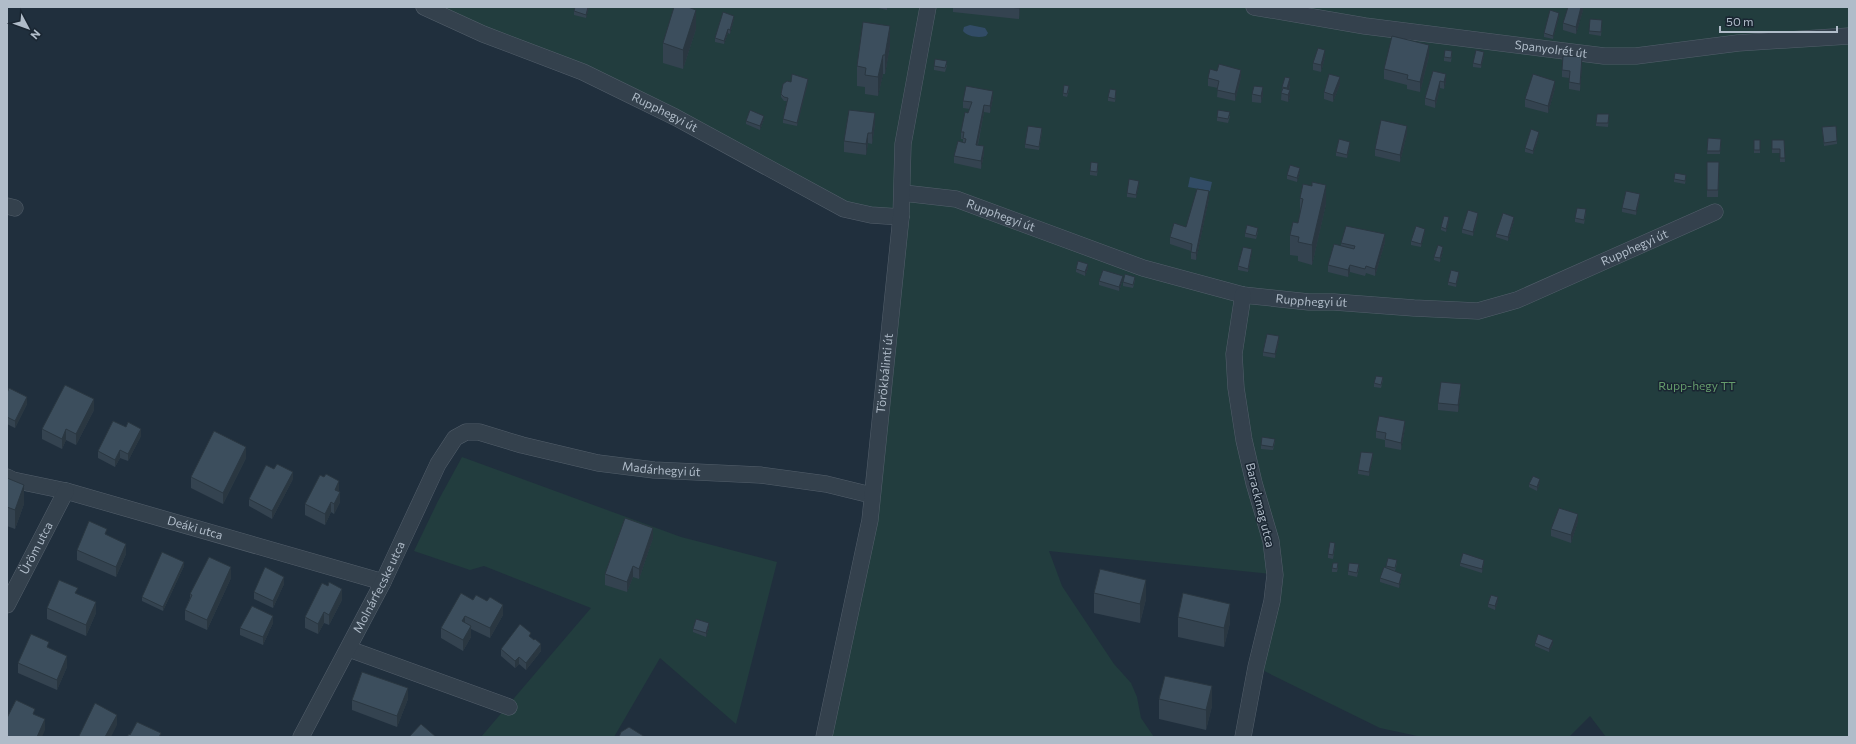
<svg xmlns="http://www.w3.org/2000/svg" width="1856" height="744" viewBox="0 0 1856 744" font-family="Commissioner,sans-serif">
<rect width="100%" height="100%" fill="#202f3d"/>
<path fill="#223d3e" d="M424,7h1425v730h-243l-16,-21 -21,21h-147l-42,-9 -124,-61c-6,-28 9,-65 15,-93l-222,-23 13,35 52,78 17,19 6,14 4,21 13,19h-330l46,-217 31,-303 -30,-2z
M462,457l219,80 96,25 -41,162 -76,-66 -46,79h-133l110,-129 -107,-42 -14,4 -56,-19 24,-50z"/>
<path fill="#324c66" d="M970,25l15,3 3,5 -2,3c-7,2 -18,1 -23,-5l1,-4z
M1190,177l22,5 -2,9 -22,-4z"/>
<g fill="none" stroke-linecap="round" stroke-linejoin="round">
<defs>
<g id="street">
<path id="s1" d="M424,7l59,27 100,38 92,45 169,92 27,6 30,2"/>
<path id="s2" d="M1254,7l111,19 239,30h32l102,-13 111,-7"/>
<path id="s3" d="M903,193l53,6 187,69 100,27 66,7h25l80,6 64,3 39,-11 198,-88"/>
<path d="M7,206l8,2"/>
<path id="s4" d="M7,477l6,3 53,11 317,91"/>
<path id="s5" d="M7,605l59,-114"/>
<path d="M349,649l160,58"/>
<path id="s6" d="M301,737l82,-155 55,-118 17,-26 11,-6h13l43,13 76,18 56,7 106,5 66,9 45,11"/>
<path id="s7" d="M824,737l46,-217 31,-303 2,-73 25,-137"/>
<path d="M1243,737l13,-70 16,-66 3,-26 -4,-34 -17,-58 -10,-43 -8,-52 -2,-34 9,-59"/>
</g>
</defs>
<use href="#street" stroke="#535f6b" stroke-width="17"/>
<use href="#street" stroke="#34414d" stroke-width="16"/>
</g>
<path fill="#344350" d="M575,7h14l-3,11 -12,-3v-4z
M874,7h13v3z
M953,7h67l-1,12 -66,-7z
M1583,7v3l-7,24 -13,-4v-7z
M1559,16l-6,23 -9,-2v-4z
M734,19l-4,15 -2,-1 -4,11 -9,-2v-4z
M1602,23l-1,13 -12,-2v-3z
M696,29l-13,40 -20,-6v-20z
M890,46l-5,28h-2l-5,22 -13,-2v-7l-8,-1v-20z
M1452,54l-1,8 -7,-1v-4z
M1429,56l-9,36 -13,-3v-4l-23,-6v-10z
M1484,56l-3,12 -8,-1v-4z
M1325,57l-4,15 -8,-2v-7z
M947,65l-2,7 -11,-2v-4z
M1582,65l-2,26 -11,-2v-11l-7,-1v-7z
M1433,71l13,11 -2,7 -4,-1 -5,20 -10,-3v-7z
M1241,77l-6,24 -18,-4 1,-9 -10,-2v-8z
M791,82h17l-11,44 -14,-3v-4l4,-18h-3l-3,-4v-3z
M1340,84l-7,18 -9,-3v-7z
M1290,85l-1,5 1,7 -2,5 -7,-2 1,-13z
M1555,88l-7,25 -23,-6v-8z
M1069,90l-2,7 -4,-1v-3z
M1116,93l-1,9 -7,-1v-4z
M1252,94l11,1 -2,8 -9,-1z
M993,98l-3,15 -6,-1 -6,33 6,8 -3,16 -27,-6v-7l9,-14v-3h-2v-7l9,-23 -7,-1v-7z
M1609,114l-1,13 -12,-1v-3z
M1230,116l-2,7 -11,-2v-4z
M764,119l-4,11 -14,-6v-3z
M875,124l-3,20 -4,-1 -2,12 -22,-3v-11z
M1822,127l15,14v3l-13,2z
M1042,132l-3,18 -14,-2v-4z
M1407,133l-7,29 -25,-6v-7z
M1539,135l-6,19 -8,-2v-4z
M1708,138l13,1 -1,15h-13z
M1754,140h6v13h-6z
M1772,140h12l1,22h-5v-9h-8z
M1350,146l-3,12 -11,-2v-4z
M1707,162h12l-1,35h-11z
M1098,167l-1,9 -7,-1v-4z
M1300,172l-3,10 -10,-3v-4z
M1686,178l-1,6 -11,-2v-3z
M1139,184l-3,14 -9,-1v-4z
M1640,197l-4,18 -14,-3v-4z
M1209,198l-13,62 -5,-1v-8l-21,-7v-7l16,-10z
M1300,198l26,6 -14,61 -14,-4v-5l-8,-1v-20l8,-12 2,-9z
M1586,213l-2,11 -9,-2v-4z
M1478,216l-5,20 -11,-3v-4z
M1449,221l-3,11 -5,-2v-3z
M1514,221l-6,20 -12,-4v-3z
M1258,232l-2,7 -11,-2v-4z
M1425,232l-4,15 -10,-2v-4z
M1385,242l-10,34 -9,-3 -1,3 -15,-4 -2,5 -20,-5v-7l13,-19v-3z
M1443,251l-3,11 -6,-2v-3z
M1252,252l-4,20 -10,-2v-4z
M1088,268l-3,8 -9,-4v-3z
M1459,275l-3,12 -8,-2v-3z
M1123,280l-4,11 -20,-6v-4z
M1135,280l-2,8 -10,-2v-4z
M1279,340l-4,18 -12,-2v-4z
M1383,380l-2,8 -7,-1v-4z
M1461,391l-3,21 -20,-2v-7z
M7,393l20,11 -12,24 -8,-4z
M94,410l-18,35 -10,-5 -4,9 -20,-10v-10z
M1405,428l-4,22 -16,-3v-7l-9,-2v-7z
M141,436l-13,25 -8,-3 -5,9 -17,-9v-7z
M1275,442l-2,8 -12,-1v-4z
M1373,457l-4,19 -11,-2v-4z
M246,458l-23,46 -32,-16v-11z
M7,478l17,26 -9,25 -8,-3z
M293,479l-21,40 -23,-13v-7z
M1540,482l-3,9 -8,-4v-3z
M339,491l1,11 -6,12 -3,-2 -6,13 -20,-10v-11z
M1578,521l-7,22 -20,-7v-7z
M107,535l19,19 -10,23 -39,-17v-10z
M653,538l-14,41 -6,-2 -6,15 -22,-7v-11z
M1335,547l-2,12 -5,-1v-4z
M1397,563l-2,8 7,6 -3,11 -19,-6v-4l6,-10v-2z
M1460,563h24l-2,10 -22,-7z
M184,566l-21,45 -21,-10v-4z
M1338,567l-1,5h-5v-4z
M1359,568l-2,9 -9,-2v-4z
M231,578l-24,52 -22,-10v-10l5,-12v-4z
M284,584l-11,24 -19,-9v-7z
M1094,593l52,6 -6,24 -46,-10z
M342,600l-13,25 -5,-2 -6,11 -13,-6v-11z
M473,600l14,1 16,14 -13,23 -19,-9v8l-8,14 -22,-13v-10z
M1498,601l-3,9 -7,-3v-3z
M47,608l49,5 -10,23 -39,-17z
M1178,617l52,6 -6,24 -46,-10z
M273,623l-10,22 -23,-10v-7z
M709,627l-3,10 -13,-5v-3z
M531,638l10,13 -15,19 -7,-6 -4,4 -14,-12v-7z
M1535,643l18,1 -4,8 -14,-6z
M18,663l49,4 -10,23 -39,-17z
M408,699l-11,28 -45,-17v-10z
M1159,699l53,7 -6,24 -47,-11z"/>
<path fill="#2a3741" d="M588,7h1l-3,11v-3z
M1019,7h1l-1,12z
M1581,7h2v3l-7,24v-7z
M696,10v19l-13,40v-19z
M1559,13v3l-6,23v-3z
M734,16v3l-4,15v-4z
M890,26v20l-5,28v-19z
M728,29v4l-4,11v-3z
M1429,45v11l-9,36v-10z
M1325,50v7l-4,15v-7z
M1484,52v4l-3,12v-3z
M883,55v19l-5,22v-19z
M1582,57v8l-2,26v-7z
M1241,70v7l-6,24v-7z
M1446,74v8l-2,7v-7z
M1340,77v7l-7,18v-7z
M1290,78v7l-3,10v-7z
M808,79v3l-11,44v-3z
M1440,81v7l-5,20v-7z
M1555,81v7l-7,25v-7z
M1263,87v8l-2,8v-7z
M1290,90v7l-2,5v-7z
M993,91v7l-3,15v-7z
M984,105v7l-8,40v-7z
M875,113v11l-3,20v-11z
M764,116v3l-4,11v-4z
M1407,126v7l-7,29v-7z
M1539,132v3l-6,19v-3z
M868,133v10l-2,12v-11z
M1350,142v4l-3,12v-3z
M984,146v7l-3,16v-8z
M1300,168v4l-3,10v-4z
M1139,181v3l-3,14v-3z
M1326,185v19l-14,61v-20z
M1209,191v7l-13,62v-7z
M1640,194v3l-4,18v-4z
M1478,213v3l-5,20v-4z
M1449,217v4l-3,11v-3z
M1514,217v4l-6,20v-4z
M1425,229v3l-4,15v-3z
M1385,234v8l-10,34v-7z
M1443,247v4l-3,11v-4z
M1252,249v3l-4,20v-3z
M1088,264v4l-3,8v-4z
M1350,265v7l-2,5v-7z
M1459,272v3l-3,12v-3z
M1123,276v4l-4,11v-4z
M1279,336v4l-4,18v-4z
M1461,384v7l-3,21v-7z
M27,397v7l-12,24v-7z
M94,399v11l-18,35v-11z
M1405,421v7l-4,22v-7z
M66,429v11l-4,9v-10z
M141,429v7l-13,25v-7z
M246,447v11l-23,46v-11z
M120,450v8l-5,9v-7z
M1373,453v4l-4,19v-4z
M293,472v7l-21,40v-8z
M1540,479v3l-3,9v-4z
M339,481v10l-4,9v-10z
M24,485v19l-9,25v-19z
M340,492v10l-6,12v-10z
M331,502v10l-6,13v-11z
M1578,514v7l-7,22v-8z
M653,528v10l-14,41v-10z
M126,544v10l-10,23v-10z
M1484,560v3l-2,10v-4z
M184,562v4l-21,45v-4z
M633,566v11l-6,15v-10z
M231,567v11l-24,52v-10z
M1402,574v3l-3,11v-4z
M284,577v7l-11,24v-7z
M1146,580v19l-6,24v-19z
M342,589v11l-13,25v-10z
M1498,597v4l-3,9v-4z
M96,602v11l-10,23v-11z
M1230,604v19l-6,24v-19z
M503,605v10l-13,23v-10z
M324,612v11l-6,11v-10z
M273,616v7l-10,22v-8z
M465,616v11l-3,-6z
M709,623v4l-3,10v-4z
M471,626v11l-8,14v-11z
M1553,640v4l-4,8v-3z
M541,644v7l-15,19v-7z
M67,656v11l-10,23v-10z
M519,657v7l-4,4v-7z
M1212,686v20l-6,24v-20z
M408,688v11l-11,28v-11z
M117,715v10l-6,12h-6z
M45,719v11l-3,7h-5z"/>
<path fill="#3c4e5d" stroke="#2a3741" d="M575,7h13l-2,8 -12,-4z
M674,7h14l8,3 -13,40 -20,-7z
M1008,7h11v1z
M1568,7h13l-5,20 -13,-4z
M1550,10l9,3 -6,23 -9,-3z
M723,12l11,4 -4,14 -2,-1 -4,12 -9,-3z
M1590,19l12,1 -1,12 -12,-1z
M863,22l27,4 -5,29h-2l-5,22 -13,-2 1,-7 -9,-2z
M1392,36l37,9 -9,37 -13,-3 1,-4 -24,-6z
M1318,48l7,2 -4,15 -8,-2z
M1445,50l7,1 -1,7 -7,-1z
M1476,50l8,2 -3,13 -8,-2z
M1563,56l19,1 -2,27 -11,-2 1,-11 -8,-1z
M935,59l12,2 -2,7 -11,-2z
M1219,64l22,6 -6,24 -18,-4 2,-9 -11,-3 2,-9 7,2z
M1433,71l13,3 -2,8 -4,-1 -5,20 -10,-3z
M792,74l16,5 -11,44 -14,-4 5,-21 -4,-1 -3,-3 2,-10 4,-3 4,1z
M1329,74l11,3 -7,18 -9,-3z
M1533,74l22,7 -7,25 -23,-7z
M1285,77l5,1 -3,10 -5,-1z
M1064,85l5,1 -2,8 -4,-1z
M966,86l27,5 -3,15 -6,-1 -8,40 8,1 -3,15 -27,-5 4,-15 7,2 1,-4 -3,-1 1,-6h-3l4,-20 3,1 4,-11 -9,-1z
M1254,86l9,1 -2,9 -9,-2z
M1283,88l7,2 -2,5 -7,-2z
M1110,89l6,1 -1,9 -7,-2z
M750,110l14,6 -4,10 -14,-5z
M849,110l26,3 -3,20h-4l-2,11 -22,-3z
M1218,110l12,2 -2,7 -11,-2z
M1597,114h12l-1,9h-12z
M1381,120l26,6 -7,29 -25,-6z
M1028,126l14,2 -3,19 -14,-3z
M1836,126l1,15 -13,2 -2,-16z
M1531,129l8,3 -6,19 -8,-3z
M1708,138l13,1 -1,12h-13z
M1339,139l11,3 -3,13 -11,-3z
M1754,140h6v10h-6z
M1772,140h12l1,18h-5v-9h-8z
M1091,162l7,1 -1,9 -7,-1z
M1707,162h12l-1,28h-11z
M1290,165l10,3 -3,10 -10,-3z
M1675,173l11,2 -1,6 -11,-2z
M1129,179l10,2 -3,14 -9,-2z
M1312,182l14,3 -14,60 -14,-3 1,-5 -9,-2 3,-13 5,1 5,-24 -3,-1 3,-14 9,2z
M1197,189l12,2 -13,62 -5,-1 1,-8 -22,-7 4,-14 12,4z
M1626,191l14,3 -4,17 -14,-3z
M1577,208l9,1 -2,11 -9,-2z
M1468,210l10,3 -5,19 -11,-3z
M1503,213l11,4 -6,20 -12,-3z
M1444,216l5,1 -3,12 -5,-2z
M1247,225l11,3 -2,8 -11,-3z
M1346,226l39,8 -10,35 -9,-3 -1,3 -15,-4 -2,5 -20,-5 6,-21 20,5 1,-3 -14,-3z
M1416,226l9,3 -4,15 -10,-3z
M1438,245l5,2 -3,11 -6,-1z
M1243,247l9,2 -4,20 -10,-3z
M1078,261l10,3 -3,8 -9,-3z
M1103,270l20,6 -4,11 -20,-6z
M1451,270l8,2 -3,12 -8,-2z
M1125,274l10,3 -2,8 -10,-3z
M1267,334l12,2 -4,18 -12,-2z
M1376,376l7,1 -2,8 -7,-2z
M1441,382l20,2 -3,21 -20,-2z
M65,385l29,14 -18,35 -10,-5 -4,10 -20,-10z
M9,388l18,9 -12,24 -8,-4v-24z
M1379,416l26,5 -4,22 -16,-4 1,-6 -10,-2z
M113,421l13,6 2,-5 13,7 -13,25 -8,-4 -5,10 -17,-9z
M214,431l32,16 -23,46 -32,-16z
M1262,437l13,2 -2,8 -12,-2z
M1361,452l12,1 -4,19 -11,-2z
M277,464l16,8 -21,39 -23,-12 17,-34 8,4z
M326,474l13,7 -4,9 5,2 -6,12 -3,-2 -6,12 -20,-10 15,-29 4,2z
M1533,476l7,3 -3,8 -8,-3z
M7,478l17,7 -9,25 -8,-3z
M1559,508l19,6 -7,21 -20,-6z
M625,518l28,10 -14,41 -6,-3 -6,16 -22,-8z
M89,521l18,8 -2,5 21,10 -10,23 -39,-17z
M1330,542l5,1 -2,12 -5,-1z
M162,552l22,10 -21,45 -21,-10z
M1463,553l21,7 -2,9 -22,-6z
M209,557l22,10 -24,53 -22,-10 7,-15 -2,-1z
M1388,558l9,2 -2,8 -9,-2z
M1333,563h5l-1,6 -5,-1z
M1349,563l10,1 -2,9 -9,-2z
M265,567l19,10 -11,24 -19,-9z
M1384,567l18,7 -3,10 -19,-6z
M1100,569l46,11 -6,24 -46,-11z
M59,580l19,8 -3,5 21,9 -10,23 -39,-17z
M329,582l13,7 -13,26 -5,-3 -6,12 -13,-7 17,-34 6,3z
M461,593l12,7 3,-5 11,6 3,-4 13,8 -13,23 -25,-12 -3,5 9,5 -8,14 -22,-12z
M1183,593l47,11 -6,24 -46,-11z
M1491,595l7,2 -3,9 -7,-2z
M252,606l21,10 -10,21 -23,-9z
M696,619l13,4 -3,10 -13,-4z
M520,624l11,9 -2,3 5,4 1,-1 6,5 -15,19 -7,-6 -4,4 -14,-12z
M31,634l18,8 -2,5 20,9 -10,24 -39,-17z
M1538,634l15,6 -4,9 -14,-6z
M362,672l46,16 -11,28 -45,-16z
M1165,676l47,10 -6,24 -47,-11z
M16,700l19,9 -2,5 12,5 -8,18h-28l-2,-1v-18z
M95,703l22,12 -12,22h-24l-2,-1z
M137,722l24,11 -2,4h-32l2,-3 1,1z
M421,724l15,13h-27z
M629,727l16,10h-26l2,-5z"/>
<g text-anchor="middle" stroke-width="3" stroke-linejoin="round" paint-order="stroke">
<g font-size="12" fill="#b0bcc9" stroke="#1a2632">
<text dy="4" stroke="none"><textPath href="#s2" startOffset="300">Spanyolrét út</textPath></text>
<text dy="4" stroke="none"><textPath href="#s1" startOffset="263">Rupphegyi út</textPath></text>
<text dy="4" stroke="none"><textPath href="#s3" startOffset="101">Rupphegyi út</textPath></text>
<text dy="4" stroke="none"><textPath href="#s3" startOffset="761">Rupphegyi út</textPath></text>
<text dy="4" stroke="none"><textPath href="#s3" startOffset="425">Rupphegyi út</textPath></text>
<text dy="4" stroke="none"><textPath href="#s7" startOffset="369">Törökbálinti út</textPath></text>
<text dy="4" stroke="none"><textPath href="#s6" startOffset="549">Madárhegyi út</textPath></text>
<text transform="translate(1260 505) rotate(76)" y="4">Barackmag utca</text>
<text dy="4" stroke="none"><textPath href="#s4" startOffset="195">Deáki utca</textPath></text>
<text dy="4" stroke="none"><textPath href="#s5" startOffset="64">Üröm utca</textPath></text>
<text dy="4" stroke="none"><textPath href="#s6" startOffset="169">Molnárfecske utca</textPath></text>
</g>
<g font-size="12" fill="#659c6c" stroke="#1a2632">
<text x="1697" y="390">Rupp-hegy TT</text>
</g>
</g>
<rect width="1856" height="744" fill="none" stroke="#b0bcc9" stroke-width="16"/>
<g transform="translate(28 28) rotate(131)" stroke="#1a2632" stroke-width="3" paint-order="stroke">
<path d="M0-3L7 15L0 10L-7 15Z" fill="#b0bcc9"/>
<text y="-6" font-size="11" font-weight="bold" text-anchor="middle" fill="#b0bcc9">N</text>
</g>
<path d="M1720 26v6h117v-6" fill="none" stroke="#b0bcc9" stroke-width="2"/>
<text x="1726" y="26" font-size="12" fill="#b0bcc9" stroke="#1a2632" stroke-width="3" paint-order="stroke">50 m</text>
</svg>
